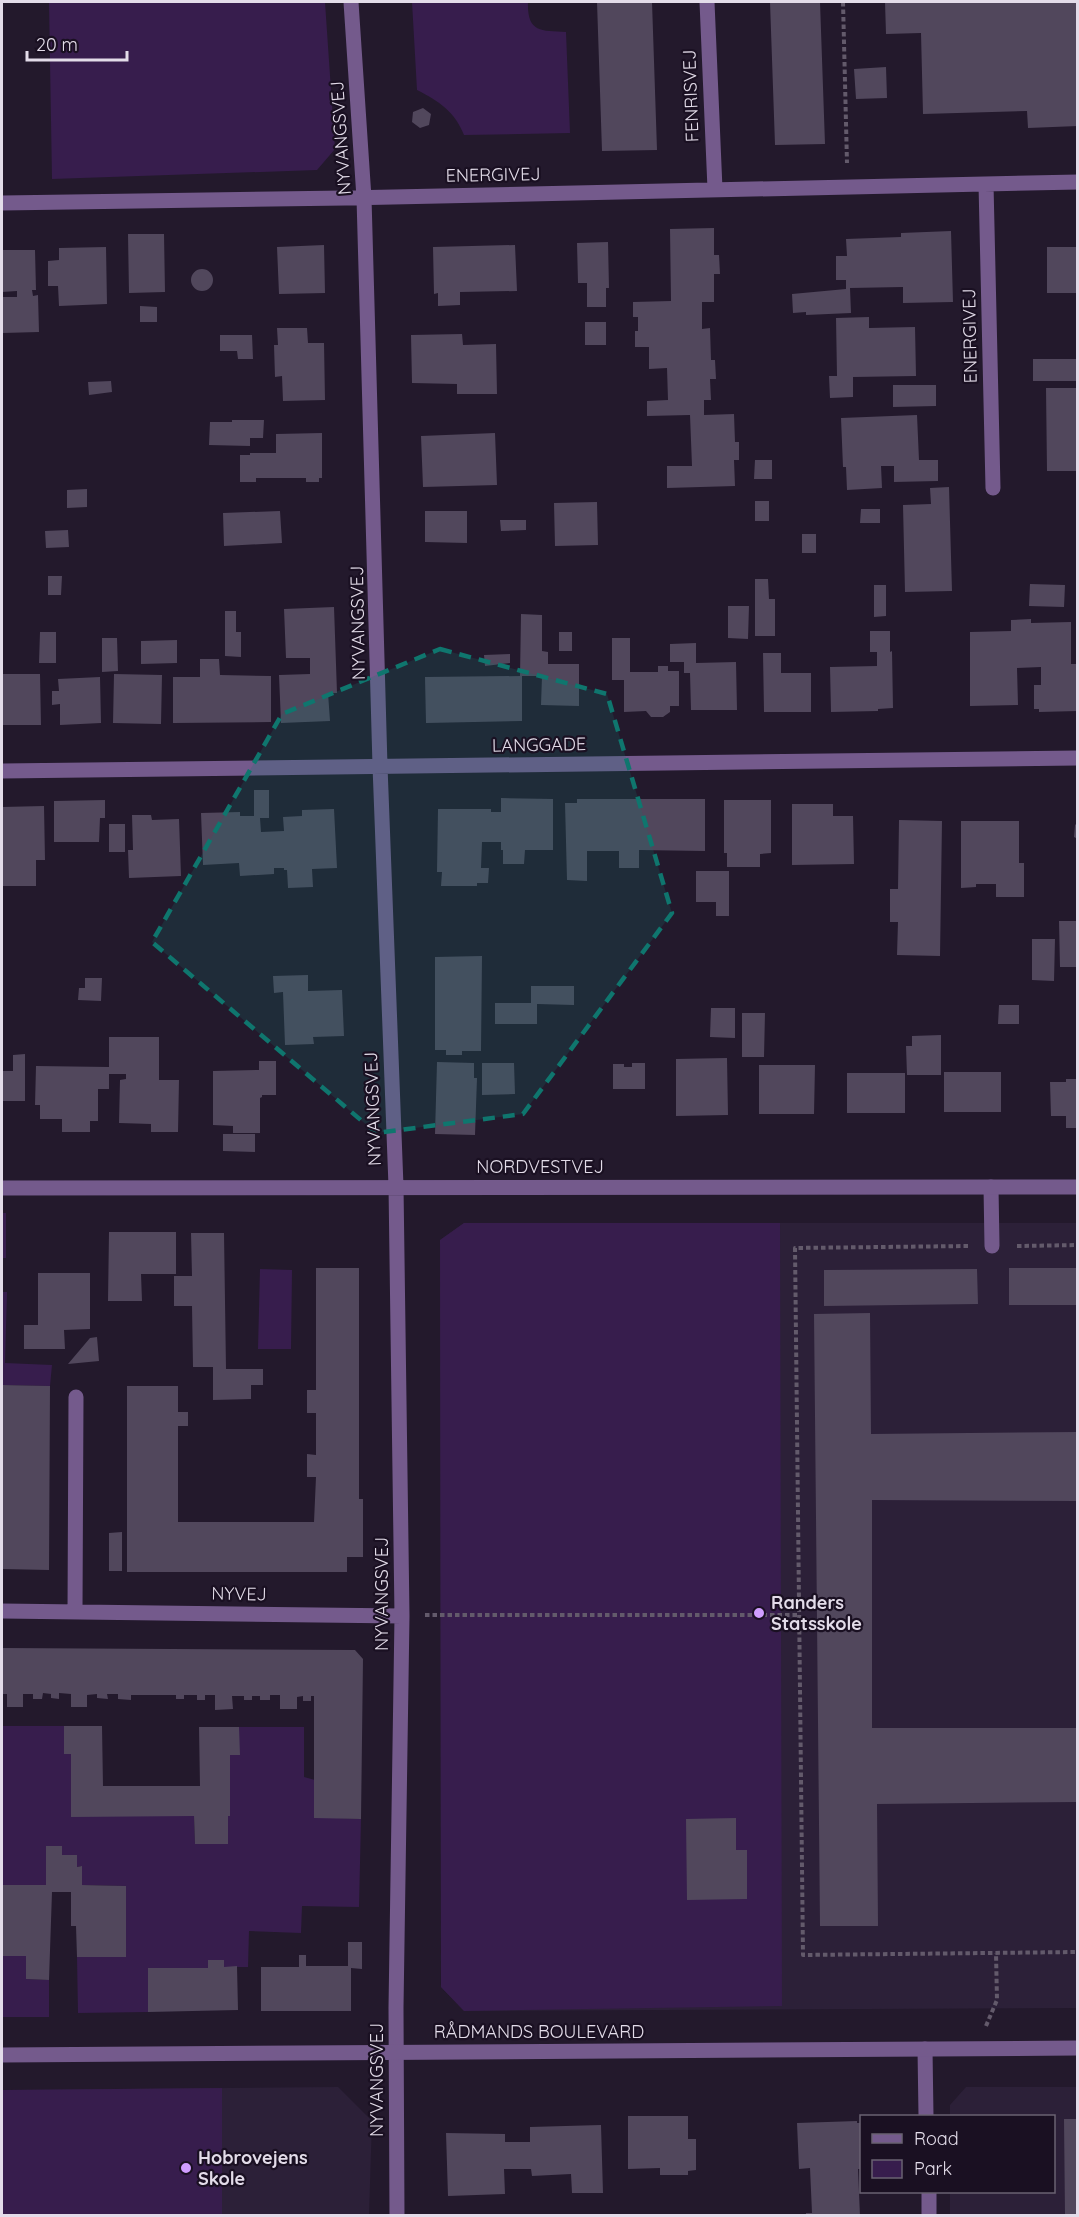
<svg xmlns="http://www.w3.org/2000/svg" width="1079" height="2217" viewBox="0 0 1079 2217" font-family="Quicksand,sans-serif">
<rect width="100%" height="100%" fill="#23192c"/>
<path fill="#2c2038" d="M464,1223h613v785l-613,3 -23,-24 -1,-747z
M338,2087l34,34 -3,94h-367v-125z
M966,2087h111v128h-127v-23h104v-76h-104v-11z"/>
<path fill="#371d4d" d="M49,2h276l10,147 -18,21 -265,9z
M412,2h116c-1,30 12,29 38,30l4,101 -106,2c-9,-23 -25,-34 -47,-45z
M2,1213h4v45h-4z
M464,1223h316l2,783 -318,5 -23,-24 -1,-747z
M260,1269l32,1 -1,79h-33z
M2,1292h5l-2,71 47,2 -2,21 -48,-1z
M2,1726h62v28h7v62h123l1,28 33,-1v-27l2,-1v-60l9,-1v-27h65v50l11,3 -1,37 47,2 -2,88 -57,-1 -1,27 -52,-2 -1,36h-24v-7h-15l-1,8h-60v44l-70,1 -1,-56 49,-1v-70l-44,-1 -1,-19 -4,1v-12h-15v-9l-16,39h-44z
M2,1956h24v23l23,1v37h-47z
M222,2088v127h-220v-125z"/>
<path fill="#51475c" d="M597,2h55l5,148 -55,1z
M770,2h50l5,142 -50,1z
M885,2h193v124l-50,2 -1,-17 -104,3 -2,-81 -35,1z
M886,67l1,31 -31,1 -2,-30z
M423,108l8,6 -2,11 -9,3 -8,-6 1,-10z
M714,228v27h5l1,19h-6v28h-12v27l8,-1 1,32h4l1,19h-6l1,21h-7v15l30,-1 1,28h4v18h-5l1,26 -68,2v-22h25l-2,-51 -43,1v-15l21,-1 -1,-32 -18,1v-22h-14v-16h3v-14h-5v-15l38,-1 -1,-72z
M951,231l2,71 -50,1v-16l-53,1 1,25 -45,2v-3l-13,1 -1,-19 54,-5v-9h-10v-24h11l-1,-17 55,-2v-4z
M128,234h36l1,58 -36,1z
M608,242l1,46h-3v19h-19v-24h-9l-1,-40z
M324,245l1,48 -46,1 -2,-47z
M515,245l2,46 -57,1v13l-22,1v-13l-4,1 -1,-47z
M106,247l1,57 -48,2 -1,-20h-10v-25l11,-1v-12z
M1047,247h31v46h-31z
M2,250h33l1,40h-4l1,6 5,-1 1,37 -36,1v-36h14v-6l-15,1z
M191 280a11 11 0 1 1 22 0a11 11 0 1 1-22 0Z
M140,306l17,1v15h-17z
M869,317v11l46,-1 1,49 -63,1v20l-23,1 -1,-22h8l-1,-58z
M585,322h21v23h-21z
M277,328h30l1,15h16l1,57 -42,1 -1,-25 -7,1 -1,-32h4z
M462,334l1,11 33,-1 1,50h-40v-10l-45,-1 -1,-48z
M220,335h32l1,24h-15l-1,-8h-17z
M1033,359h45v22h-45z
M111,381l1,11 -23,3 -1,-13z
M893,385h43v21l-43,1z
M1046,388h32v83h-31z
M917,415l2,45h19v21l-44,1v-16h-13l1,22 -35,2 -1,-23h-3l-2,-49z
M232,420h32l-1,18h-13v8l-41,-1 1,-23h22z
M322,433v45h-3v4h-13v-4h-50v4h-16v-27h10v-2h26v-19z
M495,433l2,52 -74,2 -2,-51z
M755,460h17v19h-18z
M949,487l3,104 -47,1 -2,-87 28,-1 -1,-16z
M87,489v18l-20,1v-18z
M755,501h14v20h-14z
M597,502l1,43 -43,1 -1,-43z
M861,509h19v14h-20z
M280,511l2,32 -58,3 -1,-33z
M425,511h42v32l-42,-1z
M500,520h26v10l-25,1z
M68,530l1,17 -23,1 -1,-17z
M802,534h14v19h-14z
M48,576h14l-1,19h-13z
M755,579h13l1,20h6v37h-20z
M1030,584l35,1 -1,22 -35,-1z
M874,585h12v31l-12,1z
M728,606h21l-1,33 -20,-1z
M334,607l3,86h-9l2,28 -49,2 -2,-48 31,-1v-16h-24l-2,-49z
M225,611h11v21h5v25l-16,-1z
M521,614l21,1v36l6,1v12h31v42l-38,-1 1,-29h-22z
M1031,619v4l40,-1v42h7v47l-39,1v-3h-5v-24h7v-18l-24,1 1,37 -48,1v-74l41,-1v-11z
M870,631h20v21l2,-1 1,57 -15,1v2l-47,1 -1,-45 47,-1v-14h-7z
M40,632h16v31h-17z
M559,632h13v19h-13z
M102,638h15l1,33 -16,1z
M612,638h18v34h28v-6h10v5h11v35h-9v6l-7,5h-12l-5,-6 -22,1v-32h-12z
M177,640v23l-36,1v-23z
M696,643v20l40,-1 1,48h-46l-1,-37h-6v-11h-14v-18z
M763,653h18v20h30v39h-47z
M510,654v9l-25,3 -1,-11z
M200,659h19l1,16 51,1v46l-98,1v-46h27z
M2,674h38l1,51h-39z
M114,674l48,1 -1,49 -48,-1z
M522,676v45l-96,2 -1,-46z
M100,677l1,46 -41,2v-21l-8,1v-14h7l-1,-12z
M254,790h15v28h-9l1,14 23,-1 -1,-14 19,-1v-6l32,-1 3,59 -25,1 1,18 -25,1 -1,-18h-3v-2h-10v6l-34,2 -1,-13 -36,2 -2,-52 39,-1v4h14z
M501,798l52,1v51h-28l-1,14h-21v-14h-2v-8h-19l-1,26h8l-1,15h-11v3h-36l1,-14h-5l1,-63h53v3h10z
M577,799h128v52l-66,-1v18h-20v-17h-32v30l-20,-1 -2,-77h12z
M105,800v18h-5l-1,24h-45v-41z
M724,800h47v53l-11,1v13h-33v-14h-3z
M792,804h41v12h20l1,48 -62,1z
M44,806l1,54h-9v26h-34v-79z
M132,815h19l1,5 27,-1 2,57 -52,2 -1,-28h5z
M899,820l43,1 -2,135 -43,-1 1,-33h-8v-33h8z
M961,821h58v42h5v34h-28v-13h-20v3l-15,1z
M1078,822v17l-4,-2 1,-12z
M109,824h16v28h-16z
M696,871h33v45h-13v-14h-20z
M1059,921h19v46h-18z
M1032,939h23l-1,42 -22,-1z
M482,956l-1,95h-19v4h-16v-5h-11v-93z
M308,975v16l34,-1 2,46 -31,1 1,7 -29,1 -2,-53 -9,1 -1,-17z
M85,978h17l-1,23 -23,-1 1,-12h6z
M531,986h43v19l-37,-1v20h-42v-21h36z
M999,1005h20v19h-21z
M711,1008h24v30l-25,-1z
M742,1013h23l-1,44h-22z
M941,1035v40h-34l-1,-29h6v-10z
M109,1037h50v43h20l-1,52h-27v-8l-32,-1 1,-43 6,-1v-5h-17v15h-11v32h-8v11h-28v-13h-22v-14h-5l1,-39 73,1z
M25,1054v47h-23v-30h11v-16z
M727,1058l1,57 -52,1v-57z
M259,1061h17v34h-14v2l-2,1v35h-27v-7l-20,-1v-54l46,-1z
M437,1062l37,1v15h3l-2,57 -40,-1z
M482,1063h32l1,31 -33,1z
M632,1063h13v26h-32v-25h11v3h8z
M759,1065h56l-1,49h-55z
M944,1072h57v40h-57z
M847,1073h58v40h-58z
M1066,1079h12v49h-12v-12h-15l-1,-34h16z
M223,1134h32v18l-32,-1z
M109,1232h67v42h-35l1,27h-34z
M191,1233h33l2,136h37v16h-12v14l-38,1v-33h-20l-1,-61h-18v-30h18z
M316,1268h43v231h4v58h-16v15h-220v-186h51v26h10v14h-10v96h136l2,-45h-9v-23l9,1v-42h-9v-23h9z
M1009,1268h69v37h-69z
M977,1269l1,35 -154,2v-36z
M38,1273h52v56l-26,1 1,19h-41v-24h14z
M870,1313l1,121 207,-2v69l-206,-1v228h206v74l-201,2 1,122h-58l-6,-612z
M97,1337l2,24 -31,3 22,-26z
M2,1385l48,1 -1,184 -47,-1z
M122,1532v39h-13v-38z
M2,1648l353,2 8,9 -2,160 -47,-1v-122h-3v5h-8v-5l-6,1v12h-17v-14h-10v5h-10v-4h-8v4h-8v-4h-12l1,13 -18,1v-15h-10v5h-8v-5h-13v4h-8v-4h-45v5l-13,-1v-5h-11l1,5 -11,-1v-4l-10,1v12h-16v-13l-12,-1v6l-8,-1v-4l-8,-1 -1,6h-9v-5h-10v13h-16v-13h-5z
M64,1726h38l1,60h97l-1,-59h40l1,28h-10v61h-2v28h-33l-1,-28 -123,1v-63h-7z
M736,1818v32h11v49l-60,1 -1,-81z
M46,1846h16v9h15v12l5,-1v19l44,1v71h-49l-1,-31h-5v-34h-19l-3,88 -23,-1v-23h-24v-71h44z
M348,1942h14v27l-11,-1v43h-90v-44h38v-12h7v11h42z
M208,1960h16v7l13,-1 1,44 -90,2v-44h60z
M628,2116h60v23h8v31l-8,1v4h-28v-7l-32,1z
M1064,2119h14v97h-13z
M857,2121v2h5v46h-4l2,47h-54v-3h6l-2,-45 -11,1 -2,-46z
M601,2125l2,68h-31l-1,-19 -39,2 -1,-7h-27l1,25 -57,2 -2,-63 59,1v8h25v-15z"/>
<g fill="none" stroke-linecap="round" stroke-linejoin="round">
<path stroke="#635a6b" stroke-width="4" stroke-dasharray="4.5 3" stroke-linecap="butt" d="M843,2l4,161
M968,1246l-173,2 8,707 275,-3
M1017,1246l61,-1
M425,1615h374
M986,2026l11,-26 -1,-47"/>
<path stroke="#745a8c" stroke-width="15" d="M991,1187l1,59"/>
<path stroke="#745a8c" stroke-width="15" d="M351,2l13,196 16,568 16,420 6,430 -6,392 1,208
M707,2l8,187
M986,184l7,304
M2,203l344,-5 732,-16
M2,771l1076,-13
M2,1188l1076,-1
M2,1611l400,5
M75,1612l1,-215
M925,2049l1,67
M929,2192v24"/>
<path stroke="#745a8c" stroke-width="15" d="M2,2055l1076,-7"/>
</g>
<path fill="#0f766e" fill-opacity="0.2" stroke="#0f766e" stroke-width="4.5" stroke-dasharray="12 8" stroke-linejoin="round" d="M440,649l167,45 65,219 -149,201 -147,19 -224,-191 130,-228z"/>
<g fill="#d09dff" stroke="#1a1022" stroke-width="2">
<circle cx="759" cy="1613" r="6"/>
<circle cx="186" cy="2168" r="6"/>
</g>
<g text-anchor="middle" stroke-width="4.5" stroke-linejoin="round" paint-order="stroke">
<g font-size="18" fill="#e3dce9" stroke="#1a1022">
<text transform="translate(691 96) rotate(-92)" y="6">FENRISVEJ</text>
<text transform="translate(341 138) rotate(-94)" y="6">NYVANGSVEJ</text>
<text transform="translate(493 175) rotate(-1)" y="6">ENERGIVEJ</text>
<text transform="translate(970 336) rotate(-91)" y="6">ENERGIVEJ</text>
<text transform="translate(358 623) rotate(-91)" y="6">NYVANGSVEJ</text>
<text transform="translate(539 745) rotate(-1)" y="6">LANGGADE</text>
<text transform="translate(373 1109) rotate(-92)" y="6">NYVANGSVEJ</text>
<text x="540" y="1173">NORDVESTVEJ</text>
<text transform="translate(239 1594) rotate(1)" y="6">NYVEJ</text>
<text transform="translate(382 1594) rotate(-90)" y="6">NYVANGSVEJ</text>
<text x="539" y="2038">RÅDMANDS BOULEVARD</text>
<text transform="translate(377 2080) rotate(-90)" y="6">NYVANGSVEJ</text>
</g>
<g font-size="18" font-weight="bold" fill="#e3dce9" stroke="#1a1022" text-anchor="start">
<text x="771" y="1609">Randers<tspan x="771" dy="21">Statsskole</tspan></text>
<text x="198" y="2164">Hobrovejens<tspan x="198" dy="21">Skole</tspan></text>
</g>
</g>
<rect width="1079" height="2217" fill="none" stroke="#e3dce9" stroke-width="6"/>
<rect x="860" y="2115" width="195" height="78" fill="#1a1022" stroke="#6a6272" stroke-width="1.5"/>
<rect x="872" y="2134" width="30" height="9" fill="#745a8c" stroke="#6a6272" stroke-width="1.5"/>
<text x="914" y="2145" font-size="18" fill="#e3dce9">Road</text>
<rect x="872" y="2160" width="30" height="18" fill="#371d4d" stroke="#6a6272" stroke-width="1.5"/>
<text x="914" y="2175" font-size="18" fill="#e3dce9">Park</text>
<path d="M27 51v9h100v-9" fill="none" stroke="#e3dce9" stroke-width="3"/>
<text x="36" y="51" font-size="18" fill="#e3dce9" stroke="#1a1022" stroke-width="4.5" paint-order="stroke">20 m</text>
</svg>
